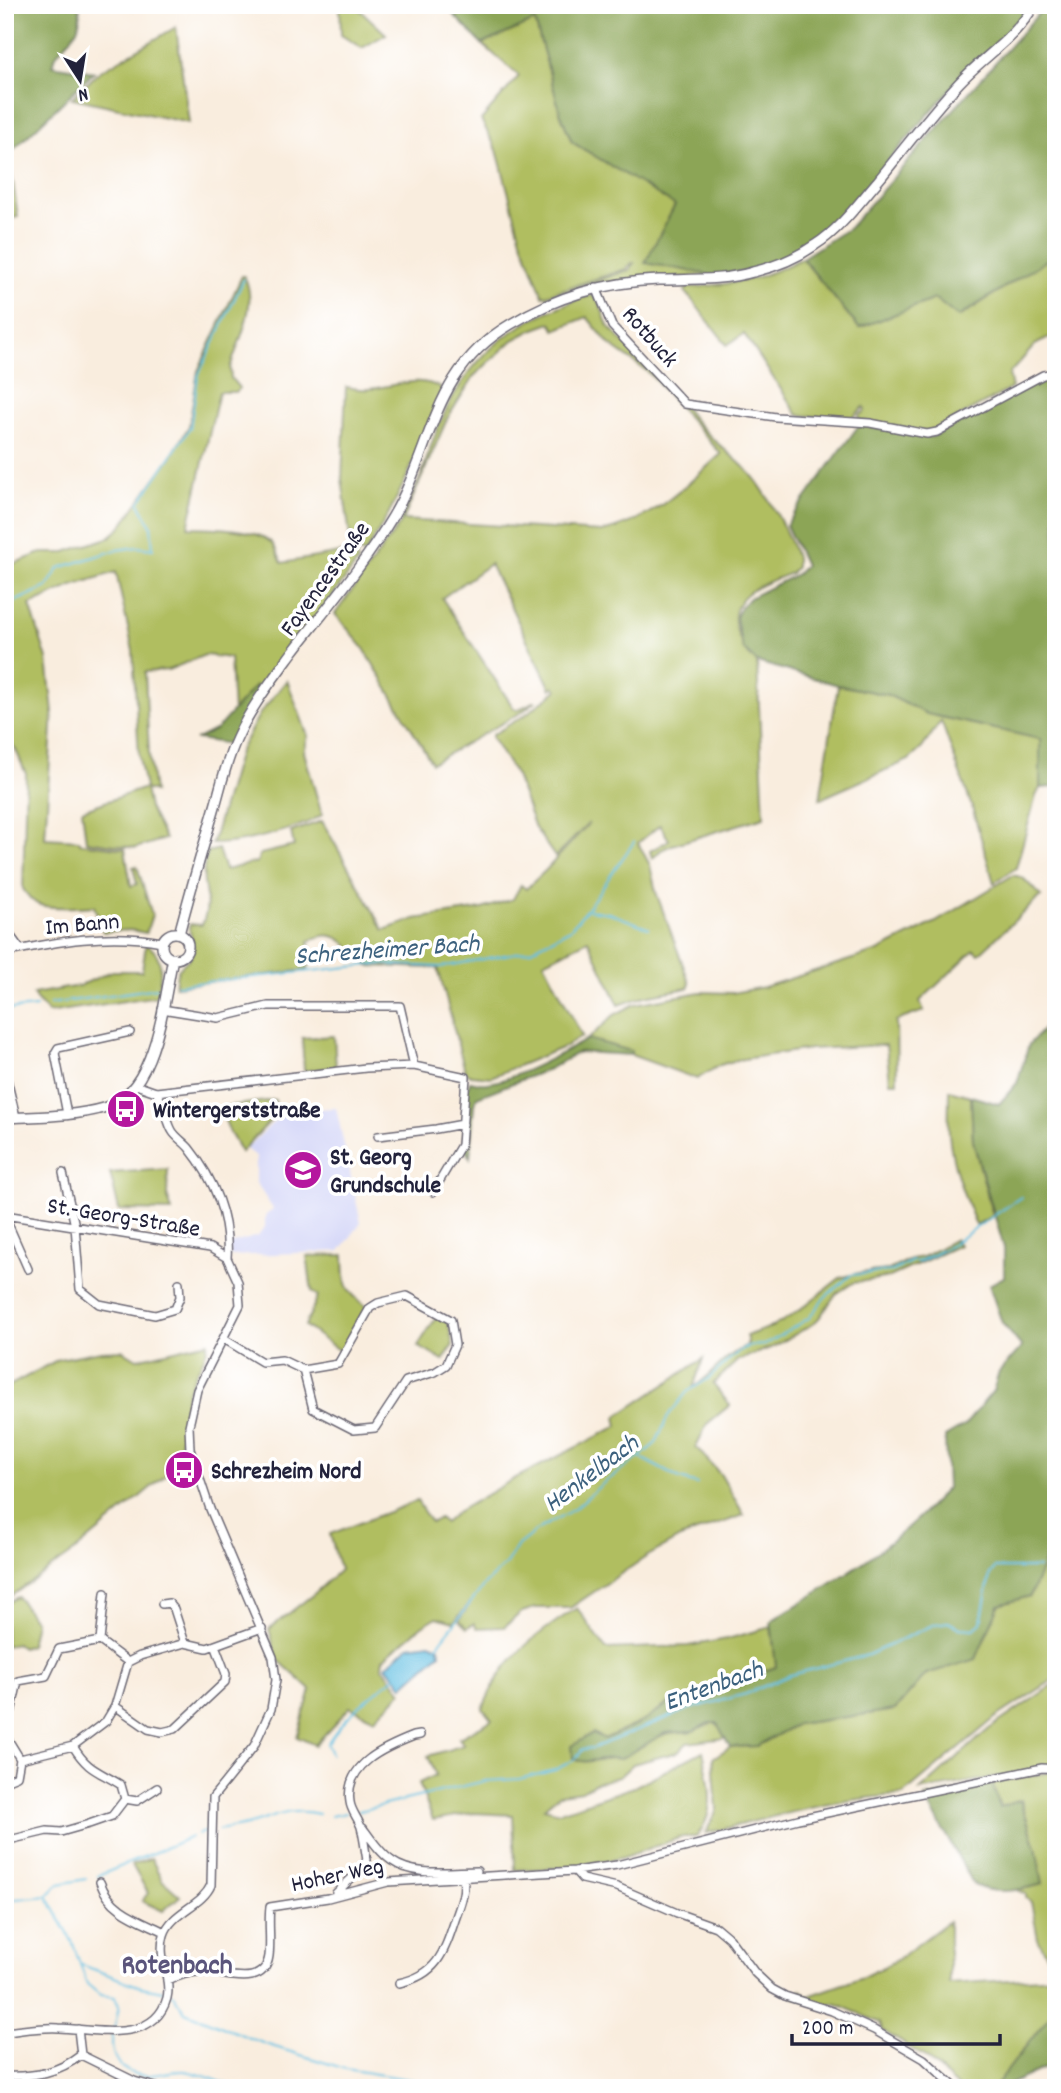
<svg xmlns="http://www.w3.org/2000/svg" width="1061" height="2093" viewBox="0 0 1061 2093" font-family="Dekko,sans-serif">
<rect width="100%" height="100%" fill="#fff"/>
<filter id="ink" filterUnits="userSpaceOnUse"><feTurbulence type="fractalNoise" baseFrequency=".0143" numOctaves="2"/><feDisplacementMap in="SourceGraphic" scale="14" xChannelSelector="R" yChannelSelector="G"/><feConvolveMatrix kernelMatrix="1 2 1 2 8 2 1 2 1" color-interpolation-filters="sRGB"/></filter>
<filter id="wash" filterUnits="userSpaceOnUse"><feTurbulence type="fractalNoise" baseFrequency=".00686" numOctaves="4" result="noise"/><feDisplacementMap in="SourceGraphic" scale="28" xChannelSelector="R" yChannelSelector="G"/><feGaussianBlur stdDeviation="1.57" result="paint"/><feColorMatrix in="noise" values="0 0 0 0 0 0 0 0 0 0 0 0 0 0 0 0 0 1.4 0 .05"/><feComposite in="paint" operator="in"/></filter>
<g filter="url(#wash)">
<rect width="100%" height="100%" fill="#f9edde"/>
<path fill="#d6d8f8" d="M336,1108l25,115 -21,28 -110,5v-12l28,-8 7,-9v-11l8,-7 -17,-26v-26l-10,-8 33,-32v-6z"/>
<path fill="#b0be60" stroke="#69704e" stroke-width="2" fill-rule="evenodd" d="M340,5h15l31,29 -24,14 -21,-13z
M535,21l26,94 11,27 104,63 36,70 -123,11 -40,14 -2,-2 82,-28 5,-7h-2l-6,6 -83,27 -22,-57 -24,-89 -16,-30 38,-44 -37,-32z
M176,27l13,96 -117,-25 27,-26z
M9,155l9,62 -13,3v-62z
M1056,254v80l-21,11 -26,29 3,14 -77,42 -10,2 -67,-12 1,-5 6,-4 -1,-4 -13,12 -53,-4 -54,-81 -17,11 -42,-54 2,-3c49,-5 70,-6 115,-30l57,70 77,-30 23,19z
M242,276h2c15,27 -5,64 -14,92l1,10 8,10 -2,4h-18l-31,135c23,1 67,0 84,16 4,5 7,14 10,20l70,-12 -10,-72 4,-92c8,1 16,3 23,2 25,-2 50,-15 73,0 -20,58 -44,113 -77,165l-6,-2 -3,5 2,5 -98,130 -5,-6 -22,27 -3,-55 -25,-3 -37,15 -23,2 4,82 5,38 -9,-3 4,19 16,31 -29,9 -50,-7 -4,-31 63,-22 -6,-31 -6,-106 -17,-79 -44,14 -42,19 17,54 6,53 -8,126 34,2 1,3 45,6 6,37 6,-2 -4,-17 4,-1 15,49 -6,18 -16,-3 -27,2 -9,-26c-15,1 -40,3 -54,-1 -7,-2 -12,-9 -17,-16l3,-115 -10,-24 -11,-17v-166l36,-14h21l46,-15 12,-10 52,-73 17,-29 9,-55z
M592,295l7,7 9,24 75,78c16,27 43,45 65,67 17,17 40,62 48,86v10l-5,6c-13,5 -28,10 -40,18 -29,20 -14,52 6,71l7,155 -92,28 -11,5 -9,9 -2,-8 19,-11 -9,-15 -22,18 12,22 6,27 34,92 -2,4 -43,8 -26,9 -31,-65 -44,22 38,74 -18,11 -73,30 -20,-2 -6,-4 -27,-103 -70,-2 -6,-14 -9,-1c-13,-16 -25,-20 -44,-10l1,22 -3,7 -132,16c1,-5 1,-13 4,-17 4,-7 12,-9 14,-18 3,-10 -6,-17 -3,-27l12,1c11,-28 -1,-32 2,-56 0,-5 2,-11 4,-17l10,-3 7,21 32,-8 3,-8 34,-8 -3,-14 31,-11 62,109 31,-11 67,-10 31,-10 8,-14 5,4 20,-19 43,-47 -34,34 -20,-29 -19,-52 -24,-38v-3l33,-20 32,-25 -3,-4 -3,3 -61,-125 -48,34 71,109 4,3 19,-9 -14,11 -90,51 -69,-116 -28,-33 67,-93 -2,-1c7,-15 15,-29 21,-44 5,-13 8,-27 14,-41 30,-78 78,-116 157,-140zM587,317l22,27 39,28 73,82c-36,33 -69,67 -119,78l-199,-12 44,-101 27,-43 39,-36 19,-10 19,-7 4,7z
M287,680l21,56 -4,16 18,63c-25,15 -81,29 -110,29l27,-92 21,-39z
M838,685l50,10 40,19 112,25v49l-4,8 -20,72 -22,15 -22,-76 -31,-86 -19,27 -13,12 -89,39z
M1013,875l10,3 18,18 -62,58 -5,-4 -54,51 4,10 -28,10 1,61h-7l-4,-37 -76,4 -73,11 -17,5 -23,14 -66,-24 -1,-4 -42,-12 26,-24 21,-11 65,-12 32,1 32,-6 114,-36 58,-29z
M146,944c20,12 14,32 12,52l-110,17c-4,-8 -12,-10 -15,-19l46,-8 33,-15h30z
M334,1036l2,31 -32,4 -2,-33z
M949,1090l22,6 2,45 20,75 -17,9c-12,-29 -24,-59 -27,-91 -1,-14 0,-30 0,-44z
M275,1100l1,15 -35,37 -11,-19 -10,-26z
M168,1169l-1,26 5,16 -53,-1 -9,-37z
M955,1239l4,6 -69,32 -37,6 -17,11 -17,24 -6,6 -40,23 -35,13 -25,24 17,21 -23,19 -11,23 25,28 23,40 -64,23 -34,19 -76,51h-35l-13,4 -18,15 -27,1 -3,-5 -7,5 -8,-8 12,-18 -17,20 -17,-5 -15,9 -39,33 -1,8 20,25 -27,27 -25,-12 -35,38 -18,-8 14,-47 -34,-31 -8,-30 46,-36 25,-23 -10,-36 87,-33 14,22 8,-5 6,5 12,-11 55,-32 106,-54 -2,-9 87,-58 -10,29c20,-13 31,-33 53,-41l2,-4 -2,-7 28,-10 20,-12 46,-36 19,-5 30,-3 22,-11 12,-2z
M344,1255c1,31 -1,34 23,52l-26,45 -36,-26 13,-30 -6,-4 -5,-36z
M437,1316l11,6 5,23 -10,16 -25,-15z
M208,1342c-2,22 -18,34 -22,56 -5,24 -3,48 -13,71l-99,83 -69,48v-212l54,-29 42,-8 21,-1 15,9z
M1056,1534v144l-61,40 -92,77c-63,2 -136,24 -197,38l11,-24 -4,-51 17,-11 27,-1 40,-22 98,-14 31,-36 50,-15 23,-54 31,-9z
M18,1597l17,25 -5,23 -8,3 -6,-5 -11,3v-43z
M577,1608l29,41 82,-3 39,-7 44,-12 6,40 -108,36 -23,17 -73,33v6c24,10 67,-15 90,-24 8,-4 18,-2 28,-4 9,-2 16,-8 26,-9l8,16 -38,5 -9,9 -45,12 -14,13 -24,6 -13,8 -22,3 -16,14 16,4 74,-25 69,-36c6,30 15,61 -7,86h-14l-60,21 -43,7v2l-64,3 -2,-55 -39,-2 -41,7 -14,-37 17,-8 -8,-19 36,-11 -5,-7 33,-18 -9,-11c17,-48 52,-75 94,-101z
M1056,1683l-2,31 2,52 -136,25 69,-62z
M1056,1771v201l-18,-33 -7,-37 -5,-4v-4l-9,-4 26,-6 -7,-37 -15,-47 -21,7 -8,-24z
M151,1858l11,22 18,16 -17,15 -21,-10 6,-8 -16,-28z
M949,1921v63l107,-7v31l-62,80h-35l-34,-31 -43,-27 -2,-7 -43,-19 -6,-1 -5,4 -33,-11 8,-6 8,6 54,-19 34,-17z"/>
<path fill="#8ca556" stroke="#576448" stroke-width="2" d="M5,5h74c6,35 -20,35 -27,60l42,7 -89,86z
M444,5h588l-21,26 -44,39 -140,161 -46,30 -35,10 -34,4 -67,-12 30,-58 -103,-63 -11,-27 -26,-94 -53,23z
M1046,5h10v249l-98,63 -23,-18 -76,29 -57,-70 47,-30z
M1051,377h5v410l-16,1v-49l-113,-25 -39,-19 -50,-10 -81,-23 -14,-13 -5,-20 -2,-12 6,-12 9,-8 46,-23 8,-9 -19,-40 73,-100 73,12 102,-54z
M255,686l5,6 -17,24 -13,28 -33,-5 20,-10z
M1056,1016v518l-26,62 -31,9 -23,54 -50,15 -31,36 -98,14 -40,22 -27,1 -13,-24h-8l-16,8 -28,2 -45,26c-19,-4 -31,7 -47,0l-1,-13 21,-13 12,6 41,-19 23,-17 107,-36 -5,-46c63,-39 127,-76 176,-133l-2,-51 20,-12 28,-34 6,-19 23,-25 -20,-24 -13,-38 15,-8v-29l-31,-107 -2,-45 28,8 18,-21 12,-39z
M588,1039l43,12v4l-52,-3 -30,17 -72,28 -3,7 -4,54 -6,-11 3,-57 3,-9c6,1 12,3 17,2 26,-2 77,-31 101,-44z
M992,1783l8,24 20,-7 16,47 7,37c-23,6 -46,12 -69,1l-49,-87z
M1056,2007v56l-55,25h-7z"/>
<path fill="#64c0e2" stroke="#43718e" stroke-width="2" d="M430,1643l9,4 1,6 -37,33 -17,-20 23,-20z"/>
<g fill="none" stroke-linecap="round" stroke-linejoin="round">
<path stroke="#64c0e2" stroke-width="2" d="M5,606l42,-19 12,-19 57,-18 22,-3 15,2 -2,-24 -12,-22 51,-75 8,-52 46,-97
M589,910l20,3 40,15
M177,985l201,-21 63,3 90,-17 39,-21 17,-20 47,-67
M50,1004l107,-16
M5,1010l31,-3
M641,1458l39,21 17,5
M1051,1566l5,-1
M437,1646l49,-63 20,-19 12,-19 19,-15 37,-21 27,-24 39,-28 16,-14 12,-27 19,-24 21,-13 31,-28 11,-5 15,-1 44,-27 16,-21 26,-22 42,-4 19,-10 6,1 13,-6 17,-9 73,-50
M331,1754l-4,-10c17,-28 43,-47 68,-67
M359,1811l126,-30 34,-2 36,-9 19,-10 9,-11 10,-1 96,-39 57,-15 44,-19 78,-20 67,-31 13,-2 12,6 14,1 7,-6 9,-49 5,-6h43
M331,1816l15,-3
M218,1830c10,-2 20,-3 29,-5 28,-8 42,-18 72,-11
M197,1834l8,-2
M98,1876l93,-39
M47,1896l12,-12 27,-5
M5,1900l42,-4 25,45 15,43 13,11 15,2 4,9 -5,24
M82,1965l59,22 23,4
M169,1993l4,1 12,18 80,32 81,25 116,19
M113,2035c-4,20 6,37 27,40 14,2 29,-5 44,-4 17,2 36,11 52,17
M693,2088v-2"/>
</g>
</g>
<g filter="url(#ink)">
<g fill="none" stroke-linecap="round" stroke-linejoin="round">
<defs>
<path id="minor" d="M596,287l16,39 73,78 91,13 94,6 57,11 10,-2 106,-57 13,-2
M5,928l15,21
M5,953c52,-12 104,-21 157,-11
M162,1009l56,9 50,-12h132l14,60
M5,1071l11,46
M136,1085l20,7 210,-24 48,-2 52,11 -5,68 -28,47
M156,1092c11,15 10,30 17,40 4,6 11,10 16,16 25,31 41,70 38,110
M67,1114l-12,-61 3,-5 72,-16
M378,1136l58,-7 27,-5
M63,1173l12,53 5,63 19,15 56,11 20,-6 5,-12 -1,-14
M5,1215l205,33 17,10 11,24 2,23 -43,85 -8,36 1,23 20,60 63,148 3,23 -5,29 -17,37 -41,51 -2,88c-9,21 -40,27 -47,50 -7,23 8,44 3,63 -13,47 -72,31 -108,30 -18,-1 -36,2 -54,4
M5,1217l23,52
M224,1339l38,23 20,-2 21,10 35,-6 32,-56 8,-5 29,-7 44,24 4,25 -9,20 -11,7 -29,9 -31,47 -21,2 -41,-21 -10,-39
M162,1604l7,-1 5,6 11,34
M100,1641l5,-48
M115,1706l33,23 14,3 13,-3 50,-47 1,-8 -11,-29
M20,1759l53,-13 33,-25 9,-15 13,-44 12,-6 45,-13 22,5 55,-20
M20,1759l-14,-23 12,-55 28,-5 13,-27 41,-8 28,21
M5,1781l12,-5 3,-17
M125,1799l12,2 20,-13
M363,1828c8,11 17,25 29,33 22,16 59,10 85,10
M5,1841l42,-10 14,1 28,-8 23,-8 13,-17 -4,-14c-22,-14 -33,-14 -48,-39
M575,1871l7,8 35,8 60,26 39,14 13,11 26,35 17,16 13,7 47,15 42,19 50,29 32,29
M100,1882c10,29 38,37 65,50
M336,1893l21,-20 10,-13c-2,-10 -3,-22 -6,-33 -3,-9 -10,-16 -11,-25 -6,-38 36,-55 64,-66l6,-1
M167,1981c9,-4 20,-9 31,-9 21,-2 66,20 71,-16 2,-16 -1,-33 1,-49l58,-9 60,-16 187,-11 42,-6 181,-46 244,-51 14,1
M399,1983c38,-8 45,-30 56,-63 5,-15 11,-27 8,-43
M78,2029l3,26
M81,2055l53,26 25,7
M5,2076c29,1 53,-3 76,-21"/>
<path id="tertiary" d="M162 946a13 13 0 1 1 26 0a13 13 0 1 1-26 0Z
M179,934c11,-42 23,-83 35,-124 7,-24 12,-49 23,-72 14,-31 35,-58 55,-85 34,-44 72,-88 101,-137 41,-70 38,-145 118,-192 46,-28 94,-42 148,-44 31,-1 64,1 94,-8 21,-5 45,-15 62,-27 25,-16 43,-41 62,-63 27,-33 53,-68 82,-99 24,-26 58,-46 75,-78
M5,1118c32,-2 67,-1 98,-10 53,-14 60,-104 70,-150"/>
</defs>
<use href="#minor" stroke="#6d6974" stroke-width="10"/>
<use href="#tertiary" stroke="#6d6974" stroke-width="12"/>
<use href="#minor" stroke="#fff" stroke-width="7"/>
<use href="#tertiary" stroke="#fff" stroke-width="9"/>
</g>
</g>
<defs>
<symbol id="bus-disc" viewBox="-11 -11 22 22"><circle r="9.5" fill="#b5179e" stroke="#fff"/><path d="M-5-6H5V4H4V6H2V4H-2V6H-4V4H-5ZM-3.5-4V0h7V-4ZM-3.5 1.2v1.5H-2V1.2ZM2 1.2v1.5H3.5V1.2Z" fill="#fff"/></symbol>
<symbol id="school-disc" viewBox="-11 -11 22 22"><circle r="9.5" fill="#b5179e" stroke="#fff"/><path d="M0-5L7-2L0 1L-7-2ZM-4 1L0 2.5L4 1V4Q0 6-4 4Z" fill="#fff"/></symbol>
</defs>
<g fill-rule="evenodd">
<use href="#bus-disc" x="104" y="1087" width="44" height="44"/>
<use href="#school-disc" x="281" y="1148" width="44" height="44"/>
<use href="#bus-disc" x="162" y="1448" width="44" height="44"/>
</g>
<g text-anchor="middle" stroke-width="7" stroke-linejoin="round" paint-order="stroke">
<g font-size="24" fill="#22223b" stroke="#fff">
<text transform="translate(651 336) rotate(49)" y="8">Rotbuck</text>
<text transform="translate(324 578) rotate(-54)" y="8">Fayencestraße</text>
<text transform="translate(82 923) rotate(-5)" y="8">Im Bann</text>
<text transform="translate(124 1216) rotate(9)" y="8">St.-Georg-Straße</text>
<text transform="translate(337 1874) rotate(-12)" y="8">Hoher Weg</text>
</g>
<g font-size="24" font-weight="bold" fill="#22223b" stroke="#fff" text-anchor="start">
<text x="153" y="1117">Wintergerststraße</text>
<text x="330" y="1164">St. Georg<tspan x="330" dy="28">Grundschule</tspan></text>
<text x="211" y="1478">Schrezheim Nord</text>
</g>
<g font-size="26" font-style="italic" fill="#3c617e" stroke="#fff">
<text transform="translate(387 948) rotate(-4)" y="9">Schrezheimer Bach</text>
<text transform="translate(590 1472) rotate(-37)" y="9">Henkelbach</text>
<text transform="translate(713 1684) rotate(-20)" y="9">Entenbach</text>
</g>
<g font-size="28" font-weight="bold" fill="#5b557c" stroke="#fff">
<text x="177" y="1973">Rotenbach</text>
</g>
</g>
<rect width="1061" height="2093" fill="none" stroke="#fff" stroke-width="28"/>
<g transform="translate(80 80) rotate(168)" stroke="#ffffff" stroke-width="5" paint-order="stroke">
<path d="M0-5L12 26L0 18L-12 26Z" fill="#22223b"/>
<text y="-10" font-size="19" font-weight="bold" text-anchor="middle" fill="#22223b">N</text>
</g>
<path d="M792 2034v10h208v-10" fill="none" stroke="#22223b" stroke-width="3.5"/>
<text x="802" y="2034" font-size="21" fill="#22223b" stroke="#ffffff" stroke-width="5" paint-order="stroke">200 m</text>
</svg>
